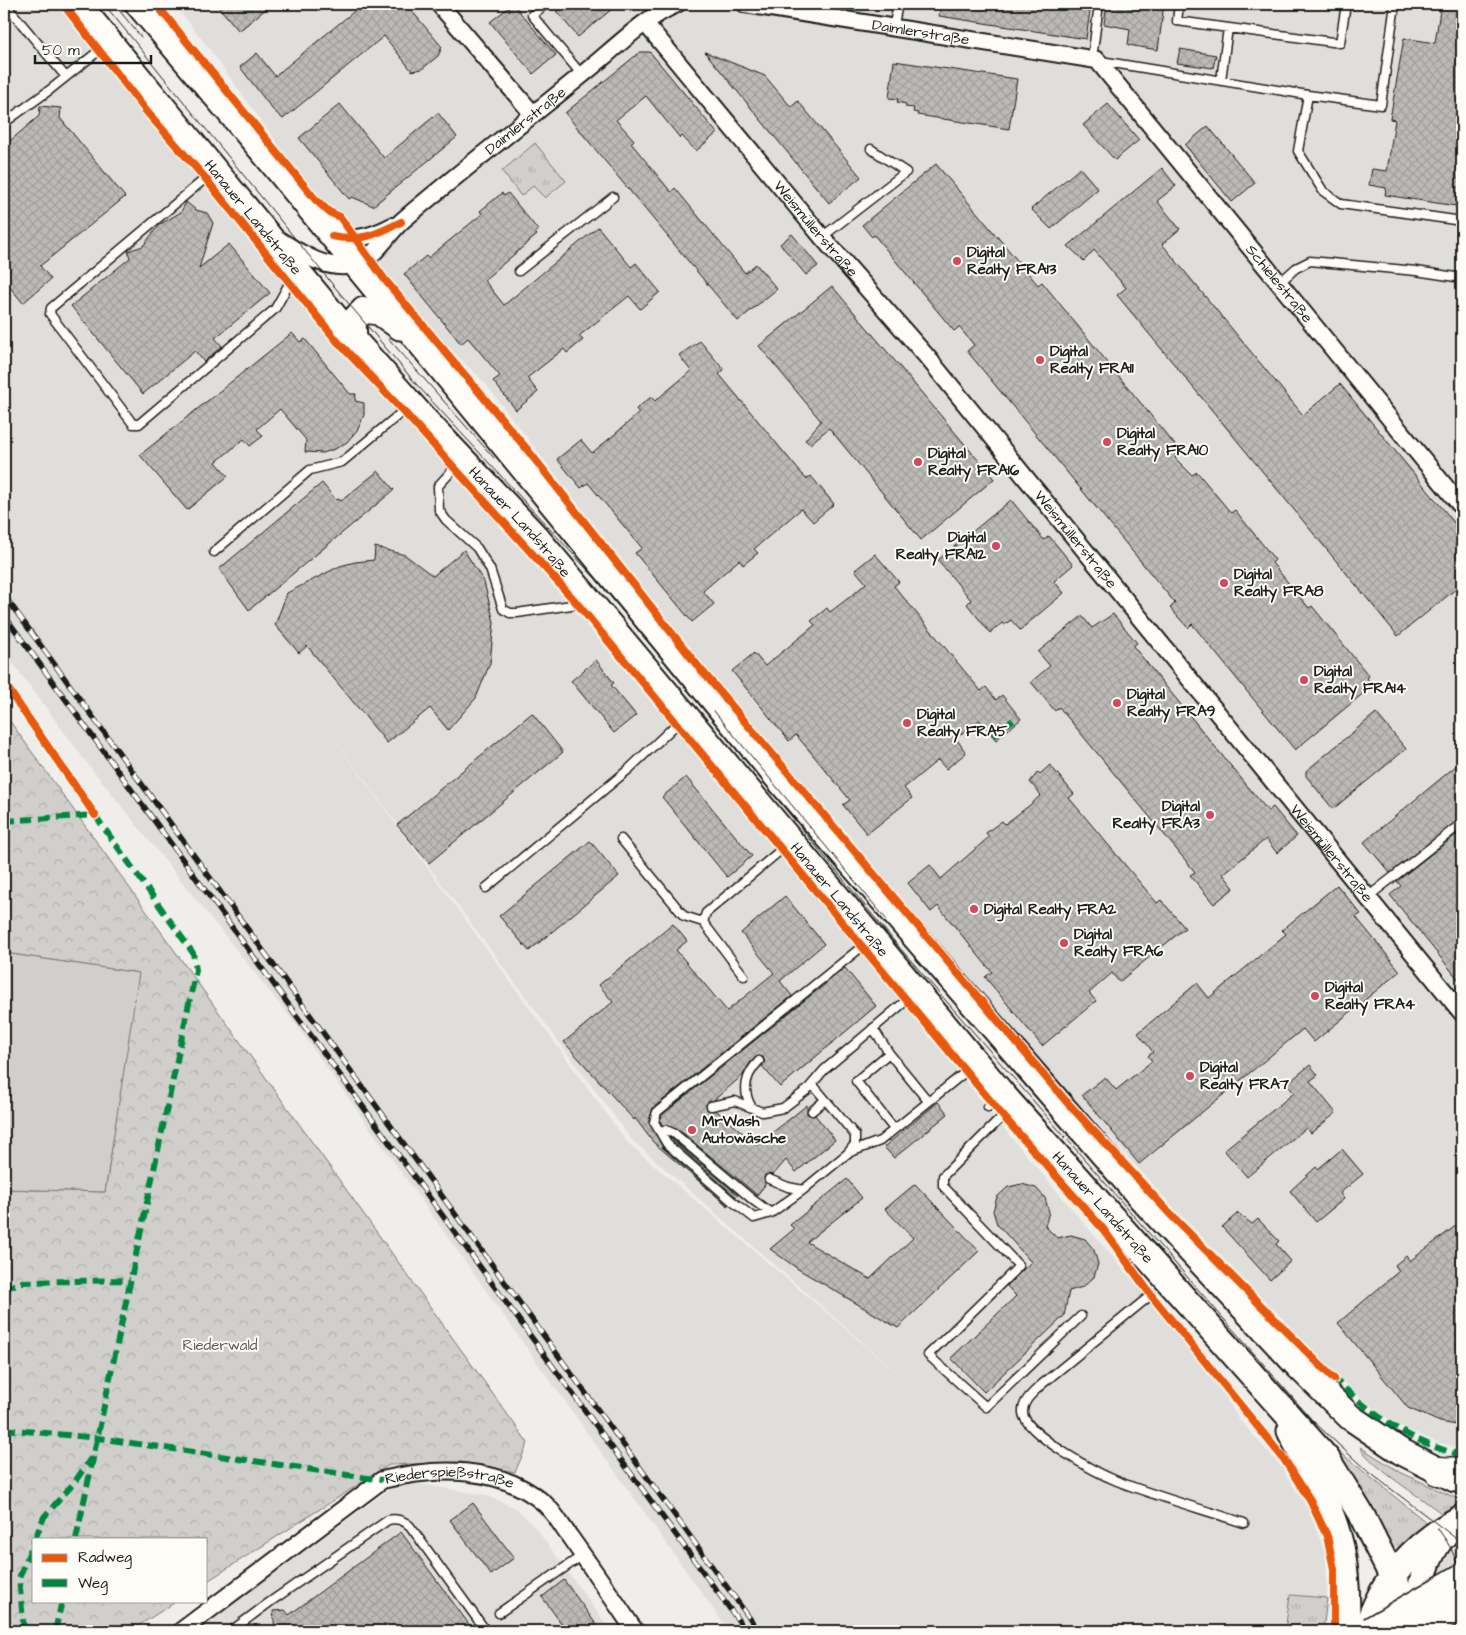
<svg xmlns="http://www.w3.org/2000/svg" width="1466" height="1635" viewBox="0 0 1466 1635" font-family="'Architects Daughter',sans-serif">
<defs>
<pattern id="grass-tufts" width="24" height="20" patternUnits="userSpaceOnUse" patternTransform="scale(1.25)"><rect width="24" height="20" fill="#d0cfcc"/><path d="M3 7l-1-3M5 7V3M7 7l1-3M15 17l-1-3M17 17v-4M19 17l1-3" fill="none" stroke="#b2b1af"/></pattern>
<pattern id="forest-crowns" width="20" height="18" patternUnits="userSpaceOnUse" patternTransform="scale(1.25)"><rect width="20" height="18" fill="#d0cfcc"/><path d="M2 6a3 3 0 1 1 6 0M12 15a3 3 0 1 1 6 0" fill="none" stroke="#b2b1af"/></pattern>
<pattern id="building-cross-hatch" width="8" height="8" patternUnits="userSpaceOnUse" patternTransform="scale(1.25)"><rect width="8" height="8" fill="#bbbab6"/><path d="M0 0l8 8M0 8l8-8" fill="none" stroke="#a09f9c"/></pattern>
</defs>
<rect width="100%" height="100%" fill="#f0eeea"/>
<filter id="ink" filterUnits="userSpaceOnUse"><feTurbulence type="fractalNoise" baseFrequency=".02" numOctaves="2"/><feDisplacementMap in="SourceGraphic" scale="10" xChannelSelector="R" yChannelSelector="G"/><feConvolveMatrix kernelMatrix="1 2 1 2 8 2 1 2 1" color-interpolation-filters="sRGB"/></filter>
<g filter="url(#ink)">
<path fill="#e0deda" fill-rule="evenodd" d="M4,4h52l250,303 256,289 287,341 161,199 145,171 69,88 14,23 44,50 27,43 14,36 3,16 1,35 -37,-3 -5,36h-556l-435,-609 -207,-259 -83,-112zM323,724l308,415 287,252 -291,-249z
M174,4h1288v1445l-25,-7 -36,-15 -15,-10 -32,-25 -176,-180 -200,-220 -145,-176 -123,-142 -226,-292 -59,-58 -83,-108 -26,-19 -108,-150z
M408,1482l77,13 31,13 19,19 76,104h-415l199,-146z
M1462,1539v92h-22l-7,-58 16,-27z"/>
<path fill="url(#grass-tufts)" stroke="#767674" d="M535,143l31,38 -21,17 -12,-12 -12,10 -19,-25z
M1331,1445l96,78 -32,32 -23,-48z
M1360,1447l40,25 62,29 -21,12c-19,-15 -71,-47 -81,-66z
M1290,1595l37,3 -4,33h-38z"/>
<path fill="url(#forest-crowns)" stroke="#767674" d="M4,713l524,730 -13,29 -54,-10 -72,3 -183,117v-43h-172v62h143l-47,30h-126v-442l101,3 33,-219 -134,-20z"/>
<path fill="#d0cfcc" stroke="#767674" d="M4,953l135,20 -34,219 -101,-3z"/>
<path fill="url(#building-cross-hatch)" stroke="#1c1c1c" d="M216,4h56l-33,27z
M363,4h43l36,43 -4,9 -16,13 -10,2 -28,-35 -101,83 -10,-9 -33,-43 17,-14 18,23z
M513,4l43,51 -23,19 -43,-52z
M566,4h52l-40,33 -22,-26z
M941,4h102l47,7 -4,28 -147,-23z
M1107,4l27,4v-4h30l-6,46 -30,-5 2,-16 -26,-5z
M1441,4h21v203l-77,-12 1,-7 -17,-3 3,-16 15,2 8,-51 -5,-1 14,-81 31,5z
M1180,49l36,6 -3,13 -36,-5z
M640,52h10l67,81 -21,18 -14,-15 -2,2 -34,-42 -30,24 18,20 -3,3 40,49 4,-4 70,85 11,-9 21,25 -39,32 -173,-208z
M705,52l60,24 26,31 7,-6 63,76 -32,26z
M894,61l123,18 -8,50 -92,-14 1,-2 -5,-1 1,-4 -9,-1 1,-3 -9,-2 1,-3 -9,-1z
M340,104l44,54 54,-45 19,24 -84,69 -21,-9 -3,2 -50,-61z
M1108,104l31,36 -24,20 -32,-35z
M40,106l21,2 -1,10 65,79 -85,69 11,13 -28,24 -19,-23v-134l35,-30z
M1208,126l47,57 -23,19 -47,-57z
M936,164l102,121 4,-3 137,168 -2,2 2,2 -4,4 17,17 5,-3 34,41 4,-3 40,50 -3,3 37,45 3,-2 57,70 -2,2 4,5 -7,6 2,2 -71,59 -103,-126 -4,4 -18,-20 5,-5 -208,-252 7,-6 -15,-18 -5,4 -80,-96 -2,2 -10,-12z
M1080,168l18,21 -47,40 -20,-20z
M1162,168l14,18 -19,15 23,28 -18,15 141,171 37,-31 122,148v52l-64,52 -281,-341 9,-7 -32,-38 -10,11 -16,-15z
M502,193l2,3 4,-3 30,37 -3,2 2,3 -53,45 20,25 94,-78 33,40 5,-4 24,29 -20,17 -11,-13 -50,40 4,4 -16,13 -3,-4 -37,29 11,14 -22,18 -23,-29 7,-5 -32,-38 -7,6 -57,-70 22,-18 2,2 54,-44 -2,-3z
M186,202l10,8 11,3 6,10 -14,45 30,-24 41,49 -55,45 7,8 -18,16 -9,-11 -52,43 -72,-88 59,-48 -2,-7 15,-5 16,-21 22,-13z
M792,234l26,32 -12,9 -26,-31z
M832,286l162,193 -73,61 -92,-112 -19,16 -5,-4 16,-19 -62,-75z
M292,333l8,9 5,-3 45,55h6l-1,7 9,2v12l-6,14 -11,13 -12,7 -12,4 -18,-1 1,-12 -26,-31 -23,20 6,7 -13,10 -6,-7 -28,23 12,14 -41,34 -47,-55z
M700,341l24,29 -5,4 44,53 43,52 5,-3 23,28 -21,18 -12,-13 -47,40 4,4 -15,12 -4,-5 -36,31 11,13 -22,18 -57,-69 7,-5 -54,-65 -7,5 -24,-29 24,-19 11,13 23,-19 24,-21 -3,-4 15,-12 4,4 36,-30 -12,-16z
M378,471l16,19 -145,120 -30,-41 103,-86 14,17 3,-1 2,2z
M1011,500l33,40 5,-4 24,29 -19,16 10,12 -44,37 -9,-10 -7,5 -2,-2 -12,10 -23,-29 4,-4 -33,-40z
M375,547l30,8 28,21 31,-26 20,32 10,40 -4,41 -14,35 -28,32 -18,-22 -43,35 -80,-97 -8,7 -24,-28 12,-32 53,-27 15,-4 19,-2z
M875,554l24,28 -5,4 87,105 5,-4 10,13 6,-5 19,24 -25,21 -17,-20 -23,18 10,15 -20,16 -8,-9 -34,28 8,10 -45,36 -24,-29 7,-5 -42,-51 -12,-14 -7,6 -57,-70 22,-18 11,13 50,-41 -4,-4 16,-13 3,4 25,-19 11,-10 -11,-13z
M1113,614l24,29 -4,3 84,103 51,62 5,-4 24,29 -20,17 -11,-14 -43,35 11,14 -20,16 -24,-29 5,-3 -51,-62 -85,-103 -4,4 -24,-29 19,-16 -12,-14 44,-36 10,12z
M596,660l18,23 -3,2 25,30 -22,18 -43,-52z
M532,713l31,39 -134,111 -32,-38z
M1376,713l30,36 -73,60 -27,-33v-5z
M1462,761v56l-72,56 -26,-31z
M1050,765l24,29 -5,4 88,105 4,-3 24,28 -66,54 -7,-9 -23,20 7,8 -54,45 -57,-69 7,-5 -10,-12 -44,-54 -7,6 -23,-29 22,-18 11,14 48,-42 -3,-4 5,-4 11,-8 3,3 25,-19 11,-10 -11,-13 8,-10 2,2z
M686,777l66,79 -25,21 -65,-80z
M1462,830v154l-72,-89 11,-9 -4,-5z
M590,841l29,35 -90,75 -30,-35z
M1337,885l24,29 -5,3 44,54 -86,71 -11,-13 -164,135 -57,-69 23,-18 11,13 36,-29 -4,-5 5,-4 -15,-19 59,-50 12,15 77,-64 -4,-4z
M785,896l39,48 -44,37 12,15 -139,112 -4,13 14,27 65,58 -75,-64 -18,-24 -1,2 -70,-78 49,-40 -14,-17 74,-61 14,17 -11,9 51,61 47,-38 -33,-40z
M845,968l31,38 -96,81 -18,-21 3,-4 -2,-5 -5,-1 -8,7 -7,12 -29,25 -8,4 1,6 10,1 40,34 50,-40v9l8,1 20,25 -39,32 -10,-12 -13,15h-8v10l-8,10 -78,-65 -17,-5 -2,-4 2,-6z
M1310,1065l8,10 -8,6 26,32 -25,20 -5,-5 -59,49 -23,-27 70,-57 -7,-9z
M938,1102l10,12 -54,44 -10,-11z
M670,1138l2,1 66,56 -2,2z
M1342,1149l21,25 -23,19 4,6 -28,23 -26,-31 26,-24 2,2z
M847,1179l15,19 -55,44 63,37 43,-41 -28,-29 30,-25 64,67 -81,77 -100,-59 -28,-20 24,-20 -4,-4z
M1022,1184l14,4 9,10 4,14 -4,14 12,12 14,-3 14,4 9,11 4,14 -4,13 -11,10 -14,4 -5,25 -80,76 -33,-34 65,-62 -9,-10 24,-24 -34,-38 -4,-13 4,-14 11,-10z
M1238,1213l14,11 6,-5 21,22 -3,3 15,17 -21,19 -48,-53z
M1462,1221v205l-22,-4 -32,-14 -70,-85 61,-52 -4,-6 11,-9 4,5z
M473,1503l41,55 -23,17 -41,-55z
M401,1532l73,99h-199l-2,-20 12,-1 4,5z
M564,1580l37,51h-34l-25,-34z"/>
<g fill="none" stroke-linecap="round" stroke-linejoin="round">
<defs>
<path id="lane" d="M5,4l61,73
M546,4l-14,11 50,60
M1179,4l-2,17 163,22 6,-39
M822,17l2,-13
M893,29l5,-25
M1092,59l7,-55
M1101,61l207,34 -10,56 25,40 18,13 121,17
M1221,80l7,-52
M1308,95l73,10 14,-101
M4,123l47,-34 55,-44
M213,172l-162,136 -1,6 83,110h6l136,-115 15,-27 8,-7
M822,237l84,-65 -35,-23
M519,271l94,-74
M1278,284l18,-16 14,-7 106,10 46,7
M460,462l-22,24 1,24 7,10 31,28 13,21 13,40 7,4h7l68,-10
M214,552l96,-82 32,-8 66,-55
M621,839l63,77 19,6
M486,888l143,-119 54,-51
M1369,896l93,-73
M744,976l-41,-54 3,-9 82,-69
M873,1028l16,25 39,48
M889,1053l-33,28 38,48
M813,1085l42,50v9l-7,9 -45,37 -32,23 -17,5 -22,-17 -65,-57 -13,-22 3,-10 212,-171
M711,1106l24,-5 27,11 21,-4 24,-18 17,-20 90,-76
M751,1106c-9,-16 -5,-32 8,-45
M988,1107l14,-10
M1011,1108l-68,68v10l76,80 -91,89 58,52 95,-91
M812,1111l13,-11
M660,1131l6,-1 9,4 78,66 18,13
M848,1153l32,-12 94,-76
M769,1179l19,8 15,3
M1151,1295l-110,90c-8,8 -19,16 -18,28 2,21 74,60 94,68 41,16 85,28 127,42
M499,1613l84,-58
M231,1631l39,-29 118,-82c9,-2 15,0 22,6l76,105"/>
<g id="street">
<path d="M439,4l93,109"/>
<path id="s1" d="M745,4l352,56 365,447"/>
<path id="s2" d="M646,24l176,213 106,121 534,655"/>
<path d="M332,236c23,5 39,1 60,-10"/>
<path id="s3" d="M279,240c21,13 48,31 74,25 21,-5 35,-32 50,-45 59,-50 120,-97 180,-146 27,-21 63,-58 94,-70"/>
<path id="s4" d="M181,1631l201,-151c54,-13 119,-15 163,24 10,9 17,23 25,33 22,31 44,63 65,94"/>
</g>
<g id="primary">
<path id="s5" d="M78,4l276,336 71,80 111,117 468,559 323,363 35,57 56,112"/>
<path d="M138,4l127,150 516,628 361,417 157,168 51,50 50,34 55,28"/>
<path d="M354,340l-1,-19 11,-11 15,2 21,15"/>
<path d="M1290,1431c19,38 42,75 51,116 6,28 6,56 6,84"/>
<path d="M1418,1619c1,-31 6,-62 28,-86"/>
<path d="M1366,1631c15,-51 49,-89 96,-113"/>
</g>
<path id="highway" d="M1438,1471l24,1"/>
</defs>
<use href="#lane" stroke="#1c1c1c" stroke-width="11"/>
<use href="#street" stroke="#1c1c1c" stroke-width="20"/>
<use href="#primary" stroke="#1c1c1c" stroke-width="29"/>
<use href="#highway" stroke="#1c1c1c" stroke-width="31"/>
<use href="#lane" stroke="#fdfcf7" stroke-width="8"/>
<use href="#street" stroke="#fdfcf7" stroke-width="16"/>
<use href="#primary" stroke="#fdfcf7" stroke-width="25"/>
<use href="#highway" stroke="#fdfcf7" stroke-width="28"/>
<path stroke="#1c1c1c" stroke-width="1" d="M104,4l229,281 84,100 179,194 303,368 414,474 52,48 97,74
M114,4l27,33
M388,338l106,120
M714,711l172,208
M1437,1528c28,34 29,65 9,103
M1455,1631l7,-13"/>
<defs>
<path id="rail" d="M4,595l755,1036
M4,615l742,1016"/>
</defs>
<use href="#rail" stroke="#1c1c1c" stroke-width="5.5"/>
<use href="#rail" stroke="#fdfcf7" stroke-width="4" stroke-dasharray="11" stroke-linecap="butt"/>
<defs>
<path id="highway-bridge" d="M1371,1631l91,-53
M1416,1631l46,-26"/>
</defs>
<use href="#highway-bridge" stroke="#1c1c1c" stroke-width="31" stroke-linecap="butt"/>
<use href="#highway-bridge" stroke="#fdfcf7" stroke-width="28"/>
<path stroke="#00873e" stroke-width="6" stroke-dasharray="12 6" stroke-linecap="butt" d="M993,736l20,-16
M4,821l91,-6
M4,1289l18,-7 108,-2
M1332,1376c37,37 78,67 130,79
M4,1429l94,9 284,42
M35,1539l9,-22 30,-34 17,-25
M76,1539l120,-569 -3,-17 -101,-142
M24,1631l-5,-53 15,-37
M55,1631l7,-30"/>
<defs>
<path id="cycleway" d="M63,4l84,108 58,66 132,163 66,70 172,190 428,515 100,113 48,66 133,164 26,41 17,36 7,33v62
M156,4l159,195 14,13 11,5 45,63 141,168 171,217 368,435 107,116 162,163
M332,236c29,6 43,-1 69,-14
M4,683l91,132"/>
</defs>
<use href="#cycleway" stroke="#fdfcf7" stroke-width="11"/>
<use href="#cycleway" stroke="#e8590c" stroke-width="8"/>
</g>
</g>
<g fill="#d1495b" stroke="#fdfcf7" stroke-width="2">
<circle cx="957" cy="261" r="5"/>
<circle cx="1040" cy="360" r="5"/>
<circle cx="1107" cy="442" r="5"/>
<circle cx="918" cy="462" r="5"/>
<circle cx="996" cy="546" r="5"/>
<circle cx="1224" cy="583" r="5"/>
<circle cx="1304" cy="680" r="5"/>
<circle cx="1117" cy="703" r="5"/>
<circle cx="907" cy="723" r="5"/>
<circle cx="1210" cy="815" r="5"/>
<circle cx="974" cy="909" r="5"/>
<circle cx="1064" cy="943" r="5"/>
<circle cx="1315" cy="996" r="5"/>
<circle cx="1190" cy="1076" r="5"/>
<circle cx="692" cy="1130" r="5"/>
</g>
<g text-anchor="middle" stroke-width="4" stroke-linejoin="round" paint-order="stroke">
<g font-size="15" fill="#1c1c1c" stroke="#fdfcf7">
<text dy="5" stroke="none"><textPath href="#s1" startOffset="178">Daimlerstraße</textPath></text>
<text dy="5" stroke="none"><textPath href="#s3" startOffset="306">Daimlerstraße</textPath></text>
<text dy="5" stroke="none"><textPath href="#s5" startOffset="276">Hanauer Landstraße</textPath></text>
<text dy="5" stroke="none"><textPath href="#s2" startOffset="266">Weismüllerstraße</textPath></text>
<text dy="5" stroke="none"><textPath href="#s1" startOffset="645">Schielestraße</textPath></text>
<text dy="5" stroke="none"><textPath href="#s5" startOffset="681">Hanauer Landstraße</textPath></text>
<text dy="5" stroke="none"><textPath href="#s2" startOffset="671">Weismüllerstraße</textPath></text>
<text dy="5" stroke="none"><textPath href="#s2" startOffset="1076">Weismüllerstraße</textPath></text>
<text dy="5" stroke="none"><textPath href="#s5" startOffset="1176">Hanauer Landstraße</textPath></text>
<text dy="5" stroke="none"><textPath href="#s5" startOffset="1581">Hanauer Landstraße</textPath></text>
<text dy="5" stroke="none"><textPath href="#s4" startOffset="320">Riederspießstraße</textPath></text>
</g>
<g font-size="15" font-weight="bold" fill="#1c1c1c" stroke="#fdfcf7" text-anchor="start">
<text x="967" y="257">Digital<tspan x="967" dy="17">Realty FRA13</tspan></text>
<text x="1050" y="356">Digital<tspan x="1050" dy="17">Realty FRA11</tspan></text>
<text x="1117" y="438">Digital<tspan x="1117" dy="17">Realty FRA10</tspan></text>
<text x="928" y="458">Digital<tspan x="928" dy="17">Realty FRA16</tspan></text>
<text x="986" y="542" text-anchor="end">Digital<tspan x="986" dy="17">Realty FRA12</tspan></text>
<text x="1234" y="579">Digital<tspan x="1234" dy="17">Realty FRA8</tspan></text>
<text x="1314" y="676">Digital<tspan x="1314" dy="17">Realty FRA14</tspan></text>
<text x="1127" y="699">Digital<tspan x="1127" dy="17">Realty FRA9</tspan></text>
<text x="917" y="719">Digital<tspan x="917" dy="17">Realty FRA5</tspan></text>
<text x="1200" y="811" text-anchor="end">Digital<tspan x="1200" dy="17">Realty FRA3</tspan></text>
<text x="984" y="914">Digital Realty FRA2</text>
<text x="1074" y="939">Digital<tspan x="1074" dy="17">Realty FRA6</tspan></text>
<text x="1325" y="992">Digital<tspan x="1325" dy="17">Realty FRA4</tspan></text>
<text x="1200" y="1072">Digital<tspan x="1200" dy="17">Realty FRA7</tspan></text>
<text x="702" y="1126">MrWash<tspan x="702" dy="17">Autowäsche</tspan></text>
</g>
<g font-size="15" fill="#5b5b5a" stroke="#fdfcf7">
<text x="220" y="1350">Riederwald</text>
</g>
</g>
<rect width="1466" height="1635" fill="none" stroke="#fdfcf7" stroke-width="20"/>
<rect x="10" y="10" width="1446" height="1615" fill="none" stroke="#1c1c1c" stroke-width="2" filter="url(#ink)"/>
<rect x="32" y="1538" width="175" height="65" fill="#fdfcf7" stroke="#a3a29f"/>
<rect x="42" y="1554" width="25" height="8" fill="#e8590c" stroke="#a3a29f"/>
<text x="78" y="1562" font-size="15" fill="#1c1c1c">Radweg</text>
<rect x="42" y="1579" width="25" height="8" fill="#00873e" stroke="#a3a29f"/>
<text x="78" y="1588" font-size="15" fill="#1c1c1c">Weg</text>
<path d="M35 55v8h116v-8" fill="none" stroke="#1c1c1c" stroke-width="2.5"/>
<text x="42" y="55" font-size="15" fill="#1c1c1c" stroke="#fdfcf7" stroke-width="4" paint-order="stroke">50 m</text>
</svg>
